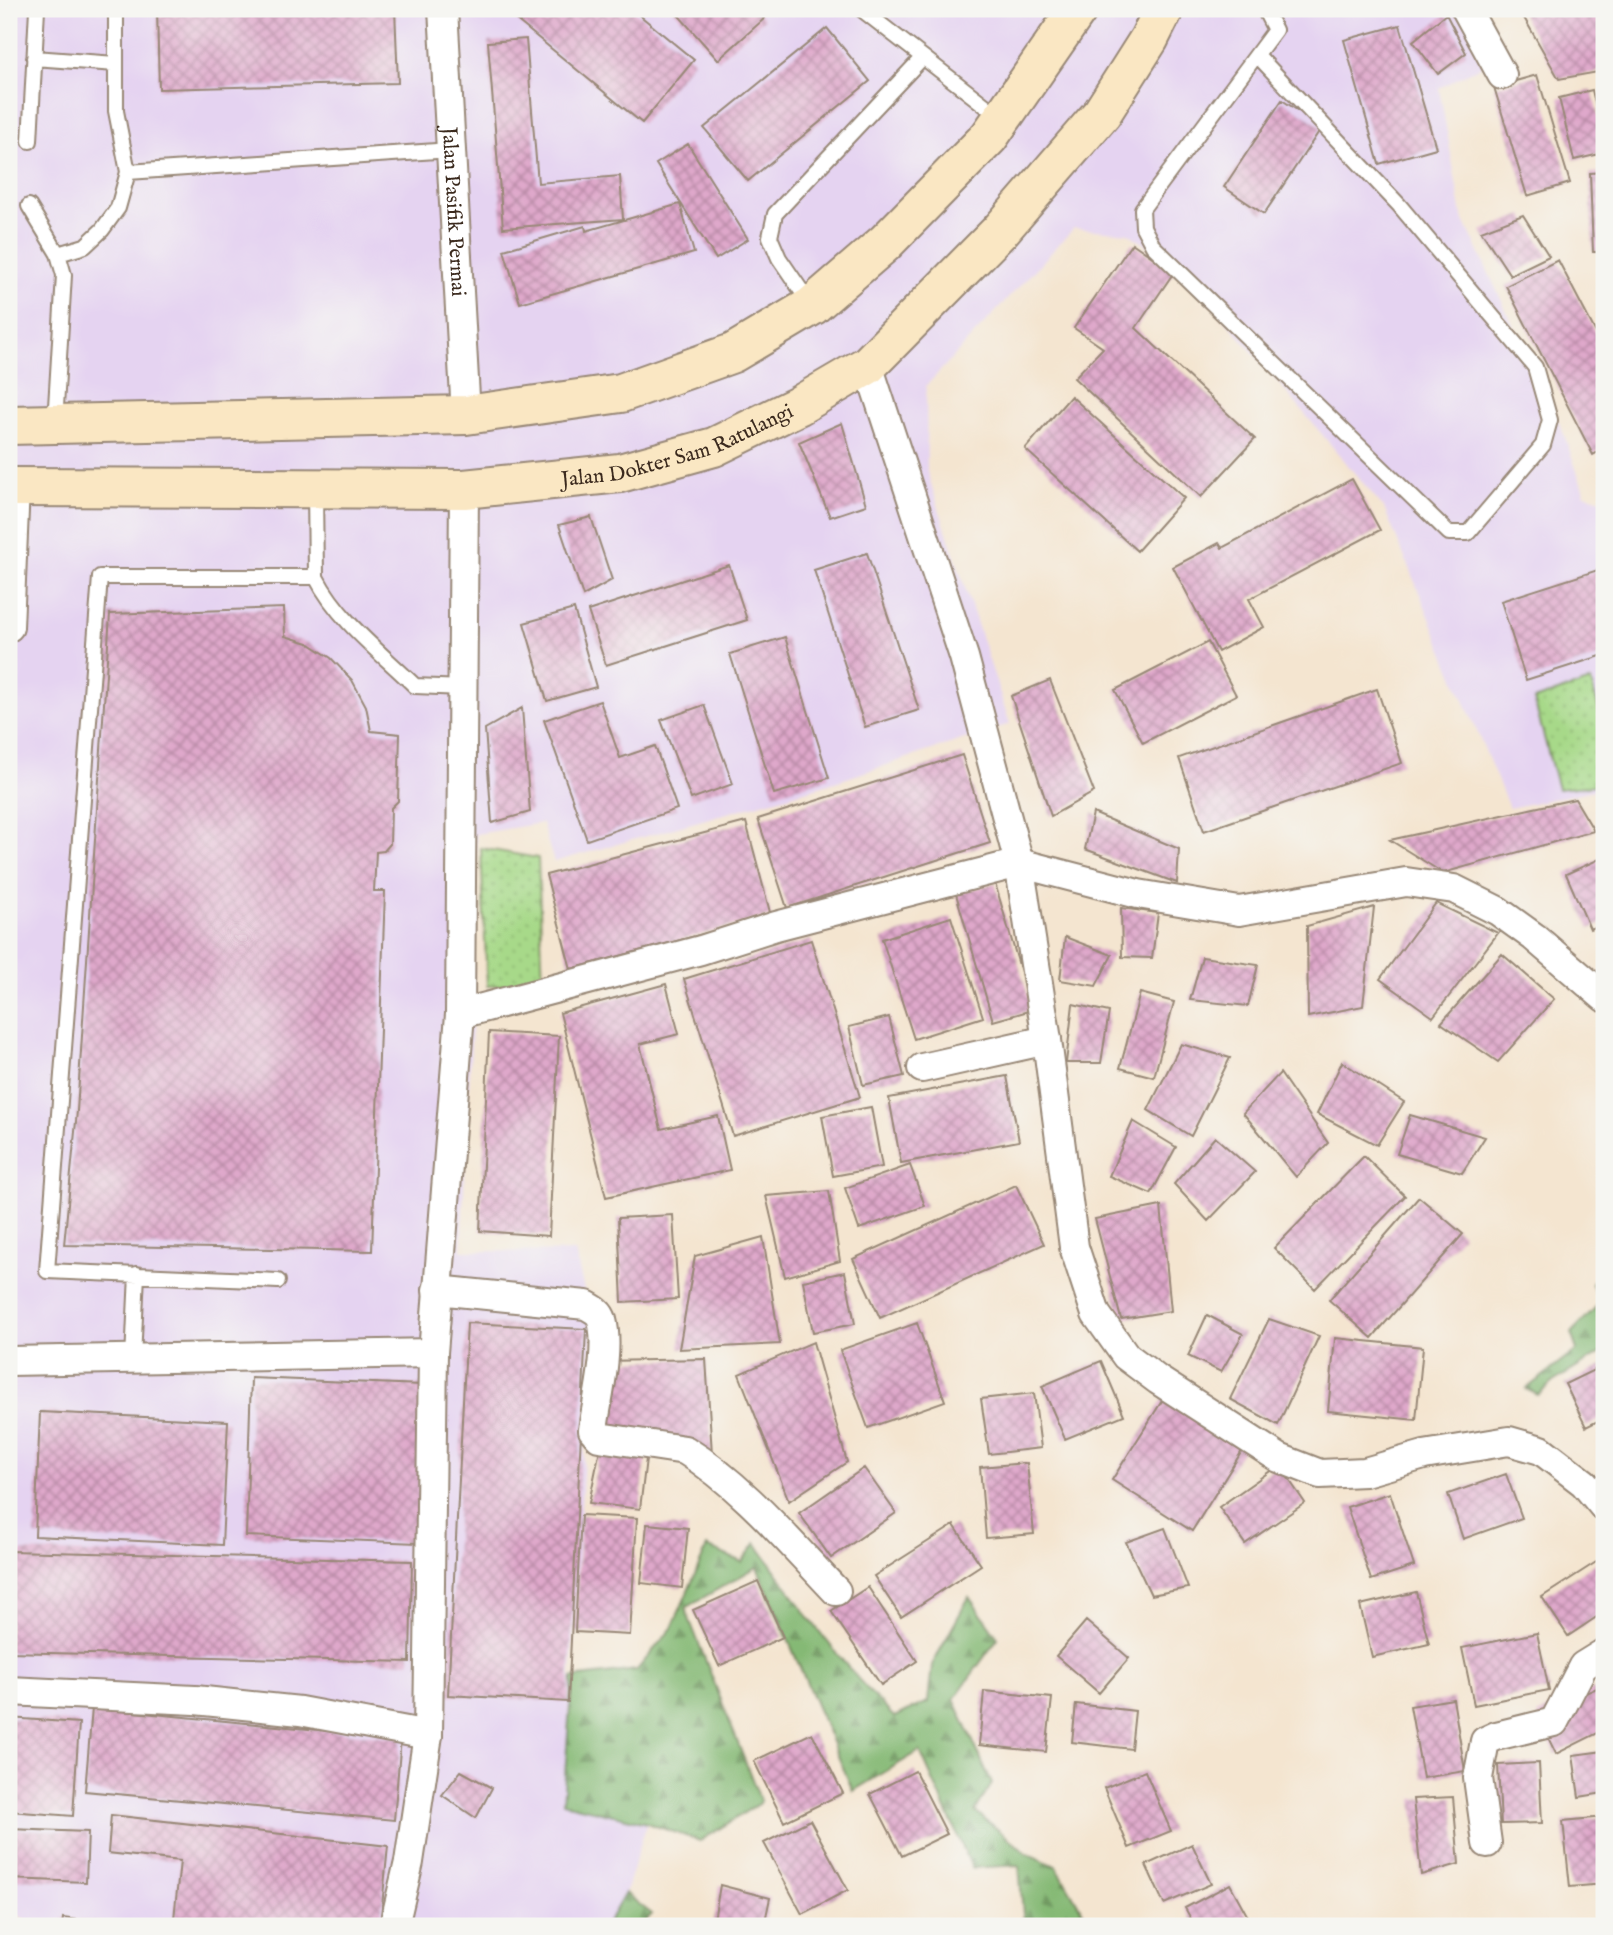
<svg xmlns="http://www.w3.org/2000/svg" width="1613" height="1935" viewBox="0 0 1613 1935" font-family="'IM FELL English',serif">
<defs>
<pattern id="grass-dots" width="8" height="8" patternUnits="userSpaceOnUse" patternTransform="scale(1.75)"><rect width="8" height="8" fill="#a7d989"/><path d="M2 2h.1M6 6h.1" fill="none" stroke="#91ba76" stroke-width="1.8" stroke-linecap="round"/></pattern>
<pattern id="forest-firs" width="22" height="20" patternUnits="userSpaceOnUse" patternTransform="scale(1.75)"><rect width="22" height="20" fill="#85b975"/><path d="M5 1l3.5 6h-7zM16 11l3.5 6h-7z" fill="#6e975f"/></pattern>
<pattern id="building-cross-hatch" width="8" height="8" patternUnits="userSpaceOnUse" patternTransform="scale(1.75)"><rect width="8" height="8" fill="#dfa8cb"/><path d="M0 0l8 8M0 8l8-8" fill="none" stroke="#b689a4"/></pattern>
</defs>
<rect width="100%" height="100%" fill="#f6f6f2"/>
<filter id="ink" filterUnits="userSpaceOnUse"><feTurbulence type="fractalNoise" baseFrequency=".0143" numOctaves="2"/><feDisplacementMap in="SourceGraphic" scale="14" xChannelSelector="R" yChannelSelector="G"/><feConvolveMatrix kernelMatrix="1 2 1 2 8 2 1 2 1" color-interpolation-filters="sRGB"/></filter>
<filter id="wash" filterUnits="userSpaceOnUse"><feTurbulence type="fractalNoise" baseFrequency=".00686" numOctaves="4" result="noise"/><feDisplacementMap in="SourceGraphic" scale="28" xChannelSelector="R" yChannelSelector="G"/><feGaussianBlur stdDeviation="1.57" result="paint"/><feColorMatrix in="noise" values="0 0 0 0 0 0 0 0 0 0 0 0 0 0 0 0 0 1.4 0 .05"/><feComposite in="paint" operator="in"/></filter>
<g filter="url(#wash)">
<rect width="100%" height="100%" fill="#f4e5d0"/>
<path fill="#e5d3f1" d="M9,9h1469l30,43 -69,36 23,128 101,216 22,62 19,6v288l-95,20 -125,-300 -203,-241 -53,-34 -54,-5 -148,158 1,86 83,252 -187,62 -269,76 -12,-39 -66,11 -4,189 -11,228 114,1 17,72 -29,479 84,20 -22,70 -19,33h-570l-27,-16z"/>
<path fill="url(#grass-dots)" stroke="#718254" stroke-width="2" d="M1591,681l13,48v55l-46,5 -24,-89z
M481,848l57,10 5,126 -56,2z"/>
<path fill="url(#forest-firs)" stroke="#60724a" stroke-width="2" d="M1604,1269v82l-51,31 -15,13 -12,-6 51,-39 -6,-17 29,-30 -8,-19z
M756,1543c43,62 85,122 138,174l34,-15 4,-37 37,-68 29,41 -44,61 38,85 -17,27 53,43 28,12 35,60h-67l-5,-61 -47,3 -52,-117 -67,40 -96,-224 -72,41 76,194 -61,39 -53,-18 -84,-20 9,-125 65,-8 35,-42 35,-81 35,15z
M625,1893l27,21 -11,12h-35z"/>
<g id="blocks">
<path fill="url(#building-cross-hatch)" d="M157,9h238l3,74 -239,6z
M503,9h129l62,51 -52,63z
M673,9h83l8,10 -46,41z
M1519,9h85v62l-45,8z
M1446,14l20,39 -28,21 -25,-33z
M1400,25l36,123 -57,16 -35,-124z
M827,28l43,53 -122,100 -44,-53z
M526,39l12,144 82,-7 3,43 -120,9 -15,-186z
M1537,75l33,108 -43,13 -33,-109z
M1592,90l12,52v11l-30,7 -15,-62z
M1282,100l40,27 -58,87 -40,-27z
M688,144l60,95 -32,20 -60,-95z
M1604,172v80h-11l-3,-79z
M680,204l14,49 -174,50 -16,-53 81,-24 1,5z
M1523,215l26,41 -39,19 -29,-44z
M1132,243l42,29 -38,56 119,111 -54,58 -127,-119 29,-30 -29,-20z
M1558,260l46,88v101l-11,6 -87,-169z
M1071,396l113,102 -47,53 -112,-102z
M842,423l24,82 -36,12 -31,-75z
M1352,479l28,51 -131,69 15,28 -46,25 -45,-85 46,-24 3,5z
M591,517l21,63 -29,16 -24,-71z
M867,553l52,157 -54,17 -51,-157z
M729,565l18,55 -141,45 -18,-54z
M1604,568v87l-78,25 -25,-79z
M284,608l1,28 23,7 23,15 21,22 14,26 5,25 29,3 -2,67 -7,7 -1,36 -6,7 -8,1 -2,39h11l-13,360 -308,-6 13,-134 33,-497z
M574,609l22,78 -49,14 -23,-78z
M785,637l44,141 -55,16 -44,-140z
M1208,642l28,53 -93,48 -28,-53z
M1050,680l44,112 -43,24 -40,-120z
M1377,689l25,74 -198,68 -25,-73z
M600,701l20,57 35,-12 22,63 -90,31 -43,-120z
M704,705l29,79 -42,15 -30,-79z
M522,708l8,104 -38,11 -7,-94z
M962,755l28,88 -203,65 -29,-89z
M1575,799l19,32 -151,42 -53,-33z
M1093,813l86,36 -2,34 -92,-34z
M746,822l25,94 -200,53 -25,-94z
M1604,857v66l-14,6 -24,-55z
M995,883l37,127 -39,11 -37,-127z
M1436,903l62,30 -65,84 -53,-38z
M1374,907l-11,99 -55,11 -1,-91z
M1121,908l37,5 -6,45 -30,-1z
M951,917l32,100 -69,22 -32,-100z
M1065,937l47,18 -16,31 -36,-6z
M811,940l49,157 -127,39 -49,-157z
M1502,954l52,45 -56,63 -57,-39z
M1202,957l56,8 -10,41 -58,-6z
M666,984l13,50 -39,10 21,85 57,-13 12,54 -124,27 -46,-184z
M1140,993l34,9 -20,75 -34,-9z
M1073,1004l36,8 -8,51h-35z
M889,1017l15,59 -41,9 -14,-58z
M489,1032l70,4 -10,200 -69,-5z
M1181,1044l49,14 -39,78 -43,-26z
M1342,1062l62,40 -27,43 -60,-31z
M1280,1073l48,70 -32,34 -53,-64z
M1007,1076l12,65 -118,22 -12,-65z
M871,1107l11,60 -49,9 -11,-60z
M1410,1115l75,22 -23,36 -65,-19z
M1133,1121l43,26 -25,47 -42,-18z
M1215,1137l40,35 -47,49 -34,-37z
M1364,1156l41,40 -90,93 -41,-41z
M910,1165l15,41 -66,23 -14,-41z
M1016,1185l28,59 -164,74 -27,-59z
M829,1191l11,70 -55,16 -19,-81z
M1419,1197l44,37 -91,104 -43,-38z
M1161,1206l10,105 -50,8 -26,-100z
M673,1215l5,84 -56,3 -4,-84z
M763,1237l17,107 -101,5 16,-93z
M845,1272l10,52 -42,8 -10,-51z
M1207,1315l36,19 -22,38 -33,-16z
M1269,1319l50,17 -41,89 -48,-26z
M467,1323l119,6 -18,373 -120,-7z
M917,1323l28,78 -77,27 -28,-78z
M1335,1338l88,9 -7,73 -88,-9z
M813,1342l34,120 -58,39 -50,-127z
M706,1359l6,95 -110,-19 1,-74z
M1101,1361l23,54 -59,24 -23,-53z
M1604,1365v53l-18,9 -21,-43z
M251,1378l171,7 -5,158 -171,-7z
M1034,1393l7,55 -52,6 -8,-55z
M1167,1393l80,50 -55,88 -80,-51z
M40,1412l188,9 -6,124 -187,-9z
M600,1449l47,1 -7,59 -51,-6z
M1027,1463l7,71 -48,4 -6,-71z
M1279,1465l26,38 -60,41 -26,-37z
M864,1468l32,45 -65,45 -32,-45z
M1506,1474l16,44 -59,21 -15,-45z
M1390,1493l24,73 -43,14 -24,-73z
M581,1515l56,3 -7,117 -55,-3z
M647,1524l41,4 -6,60 -41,-5z
M954,1525l27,40 -80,52 -27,-41z
M1165,1528l23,60 -37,7 -25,-53z
M9,1551l403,10 -2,101 -401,-10z
M1604,1557v55l-36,24 -26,-39z
M758,1581l25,56 -64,29 -26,-56z
M868,1587l49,74 -36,24 -50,-74z
M1416,1592l13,52 -57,13 -12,-52z
M1086,1621l43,37 -30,35 -43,-37z
M1537,1633l12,57 -75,15 -12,-57z
M1599,1687l5,8v35l-48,24 -19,-39z
M984,1691l68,7 -6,54 -67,-7z
M1453,1699l12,72 -42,7 -13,-72z
M1076,1704l59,7 -4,38 -59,-7z
M92,1708l309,30 -7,82 -309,-29z
M9,1718l70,5 -6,93 -64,-5z
M812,1733l31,60 -59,29 -30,-61z
M1604,1751v42l-25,4 -6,-42z
M1539,1763l3,60 -41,1 -3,-59z
M461,1771l31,17 -16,30 -34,-23z
M915,1771l32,63 -45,22 -32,-62z
M1145,1771l26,60 -42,17 -25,-60z
M1453,1797l6,67 -38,11 -8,-76z
M111,1815l277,31 -8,80h-144l-62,-7 6,-58 -72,-8z
M1604,1817v67l-34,3 -7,-66z
M810,1820l38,70 -46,24 -38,-71z
M9,1829l79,3 -2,50 -77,-3z
M1192,1844l19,40 -47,20 -18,-39z
M1230,1884l23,42h-58l-10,-18z
M720,1885l50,13 -6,28h-51z
M63,1918l50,7v1h-51z"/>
</g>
</g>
<g filter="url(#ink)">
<use href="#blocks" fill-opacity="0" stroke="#988877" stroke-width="2"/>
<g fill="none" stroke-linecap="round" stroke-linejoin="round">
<defs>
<path id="service" d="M116,9v102l12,61
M861,9l139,108
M1257,55l142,150 136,162 15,53 -7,25 -75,88h-19l-296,-287 -10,-19 -1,-18 133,-179 -11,-21
M34,58l82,6
M30,141l7,-132
M29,206l29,48 6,21 -9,148
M58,254l27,-8 17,-16 16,-22 10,-36 323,-22
M811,305l-32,-47 -9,-21 5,-23 148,-157
M316,577c22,43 64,75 99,109l48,2
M278,1281l-231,-10 53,-694h216l-1,-88
M133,1359l4,-85"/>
<g id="minor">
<path id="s1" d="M443,9l23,406"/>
<path d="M1466,9l36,66"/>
<path d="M868,365l96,292 55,206 28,177 27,207 22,67 30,42 32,24 121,78 41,16 45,-2 59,-17 85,-14 32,9 43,33 20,24"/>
<path d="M9,627l6,-140"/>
<path d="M460,1014l241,-64 75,-24 243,-63 119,31 101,17 167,-29 48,7 44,22 36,26 70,60"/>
<path d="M922,1068l125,-28"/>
<path d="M437,1290l149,15c7,4 14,7 16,15 8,31 -5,78 -9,110l6,7 86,13c58,36 104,92 151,141"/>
<path d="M9,1361l424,-8"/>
<path d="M9,1691l186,9 105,11 128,24"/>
<path d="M1487,1843l-9,-65 7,-37 11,-5 58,-14 29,-56 21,-13"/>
<path d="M394,1926l15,-64 19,-127 5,-382 27,-339 4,-525"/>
</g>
<g id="secondary">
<path d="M9,425l457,-10 155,-22 112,-40 79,-47 73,-63 104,-106 89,-128"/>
<path id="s2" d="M9,487l455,2 156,-16 94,-26 84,-41 70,-41 132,-134 102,-118 47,-74 15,-30"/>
</g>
</defs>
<use href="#service" stroke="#988877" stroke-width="18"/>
<use href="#minor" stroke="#988877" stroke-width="32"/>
<use href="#secondary" stroke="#988877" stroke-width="42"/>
<use href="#service" stroke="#fff" stroke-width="14"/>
<use href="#minor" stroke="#fff" stroke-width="28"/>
<use href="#secondary" stroke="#fae7c3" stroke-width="38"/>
</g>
</g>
<g text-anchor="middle" stroke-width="5" stroke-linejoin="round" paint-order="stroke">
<g font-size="21" fill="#3b2a1e" stroke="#f6f6f2">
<text dy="7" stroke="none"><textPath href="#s1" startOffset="203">Jalan Pasifik Permai</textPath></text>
<text dy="7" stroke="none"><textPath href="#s2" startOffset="674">Jalan Dokter Sam Ratulangi</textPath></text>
</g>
</g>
<rect width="1613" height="1935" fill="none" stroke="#f6f6f2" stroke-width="35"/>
</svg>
